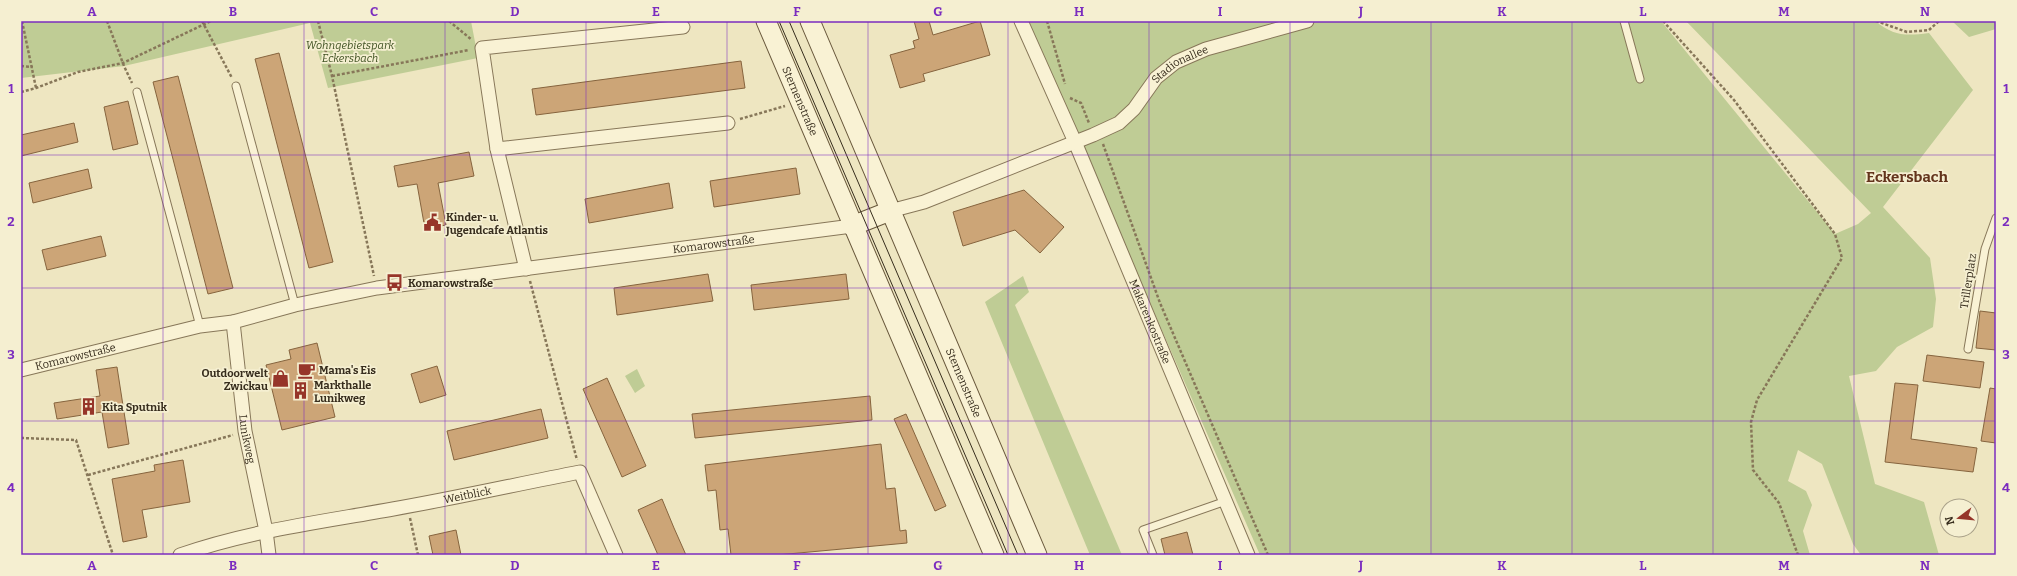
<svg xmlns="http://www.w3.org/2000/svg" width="2017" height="576" viewBox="0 0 2017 576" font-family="Bitter,serif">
<rect width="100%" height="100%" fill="#eee6c1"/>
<path fill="#bfcc95" d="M21,21h450l7,37 -150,30 -18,-65 -186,43 -103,12z
M1027,21h634l174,213 23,-10 13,-11 -185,-192h189c19,15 30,15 54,12l44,57 -90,117 47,51 6,41 -3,28 -36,20 -21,24 -27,5 26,108 49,18 15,53h-78l-8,-11 -31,-80 -24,-14 -10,31 18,10 6,14 -9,26 7,24h-550z
M1952,21h44v8l-27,8z
M1023,276l6,16 -14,13 107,250h-32l-105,-253z
M637,369l8,17 -10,7 -10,-17z"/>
<path fill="#cca577" stroke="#86643e" d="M914,21h15l4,14 47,-14 10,34 -67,19 2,7 -25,7 -10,-33 25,-7 -2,-7 6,-2z
M279,53l54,209 -24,6 -54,-209z
M741,61l4,27 -209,27 -4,-26z
M178,76l55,212 -25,6 -55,-212z
M128,101l10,43 -25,6 -9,-43z
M74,123l4,19 -57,14v-21z
M469,152l5,24 -36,7 8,42 -21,4 -8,-45 -19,3 -4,-21z
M796,168l4,26 -86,13 -4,-26z
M88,169l4,19 -59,15 -4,-20z
M669,183l4,25 -84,15 -4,-24z
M1024,190l40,37 -24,26 -25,-23 -52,16 -10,-34z
M101,236l5,20 -59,14 -5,-20z
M708,274l5,27 -96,14 -3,-27z
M846,274l3,25 -95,11 -3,-25z
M1980,311l16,2v37l-20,-2z
M317,343l18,74 -53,13 -16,-65 25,-6 -2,-9z
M1927,355l57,7 -4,26 -57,-7z
M437,366l9,29 -26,8 -9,-29z
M117,367l12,77 -21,4 -6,-36 -45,7 -3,-16 46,-7 -4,-26z
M607,378l39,88 -24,11 -39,-88z
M1895,383l23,2 -7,54 66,9 -4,24 -88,-10z
M1990,388l6,1v54l-15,-2z
M870,396l2,24 -177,18 -3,-24z
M541,409l7,29 -94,22 -7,-29z
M906,414l40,92 -11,5 -41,-92z
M881,444l5,45 9,-1 5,43 6,-1 1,13 -130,12h-46l-3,-26 -8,1 -4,-40 -8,1 -3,-26z
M183,460l7,42 -48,8 5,27 -24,5 -11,-63 43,-8 -1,-6z
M662,499l12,29 12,27h-28l-7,-16 -13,-29z
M456,530l5,25h-28l-4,-19z
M1187,532l6,23h-28l-4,-16z"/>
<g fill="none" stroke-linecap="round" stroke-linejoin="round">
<defs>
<path id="lane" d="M1624,21l16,58
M236,86l59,219
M137,92l63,234
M1968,349l17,-100 11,-31
M1153,555l-10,-25 83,-29"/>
<g id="street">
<path id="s1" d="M1021,21l54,121 173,413"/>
<path d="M497,149l231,-26"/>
<path id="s2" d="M890,211l34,-9 169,-67 26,-12 15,-14 22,-31 20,-16 30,-13 101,-28"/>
<path d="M526,269l-29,-120 -15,-101 201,-21"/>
<path id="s3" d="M233,322l12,109 21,100 3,24"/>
<path id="s4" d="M21,370l179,-44 33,-4 62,-17 82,-17 475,-62"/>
<path id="s5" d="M180,555c68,-24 141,-33 213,-46 63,-11 125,-25 187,-37l36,83"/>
</g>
<g id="secondary">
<path id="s6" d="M766,21l228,534"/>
<path id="s7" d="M810,21l227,534"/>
<path d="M852,226l38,-15"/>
</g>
</defs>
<use href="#lane" stroke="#877759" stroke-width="9"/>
<use href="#street" stroke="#877759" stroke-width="15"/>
<use href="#secondary" stroke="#69583c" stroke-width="21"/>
<path stroke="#877759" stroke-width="2.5" stroke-dasharray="3 2" stroke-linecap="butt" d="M22,21l14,67
M107,21l17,45 8,17
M202,21l30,57
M318,21l14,55 42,200
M449,21l23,19
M1047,21l18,63
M1663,21l71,79 101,134 7,24 -85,142 -6,22 2,48 26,33 19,52
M1876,21l31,11 22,-2 10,-9
M21,66l12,1
M332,76l137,-26
M21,92l15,-4 42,-16 45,-9 88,-42
M1070,98l11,5 8,20
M740,119l45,-13
M1103,144l57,159 108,252
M530,281l47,179
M21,438l55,2 37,115
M88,475l145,-40
M410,518l8,37"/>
<use href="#lane" stroke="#f9f2d4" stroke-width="7"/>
<use href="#street" stroke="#f9f2d4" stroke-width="13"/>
<use href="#secondary" stroke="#f9f2d4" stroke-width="19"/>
<path stroke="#372d1d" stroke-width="1" d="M779,21l229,534
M789,21l229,534"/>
</g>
<path fill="none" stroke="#7b2cbf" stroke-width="1" stroke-opacity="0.55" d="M163,21v534M304,21v534M445,21v534M586,21v534M727,21v534M868,21v534M1008,21v534M1149,21v534M1290,21v534M1431,21v534M1572,21v534M1713,21v534M1854,21v534M21,155h1975M21,288h1975M21,421h1975"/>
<defs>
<symbol id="civic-bare" viewBox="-9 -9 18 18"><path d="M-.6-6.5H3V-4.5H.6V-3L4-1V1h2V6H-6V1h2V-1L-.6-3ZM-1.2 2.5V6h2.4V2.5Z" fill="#963529" stroke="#f5efd1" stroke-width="2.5" paint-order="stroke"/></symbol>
<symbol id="bus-bare" viewBox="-9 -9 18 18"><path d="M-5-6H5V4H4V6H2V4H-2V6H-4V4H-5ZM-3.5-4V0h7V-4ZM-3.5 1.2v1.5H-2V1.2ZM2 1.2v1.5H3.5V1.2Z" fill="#963529" stroke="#f5efd1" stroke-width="2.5" paint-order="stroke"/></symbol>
<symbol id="cafe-bare" viewBox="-9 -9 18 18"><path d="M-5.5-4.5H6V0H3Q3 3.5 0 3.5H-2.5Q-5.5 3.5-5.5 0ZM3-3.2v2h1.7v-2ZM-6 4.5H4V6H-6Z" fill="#963529" stroke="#f5efd1" stroke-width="2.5" paint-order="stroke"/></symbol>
<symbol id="shop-bare" viewBox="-9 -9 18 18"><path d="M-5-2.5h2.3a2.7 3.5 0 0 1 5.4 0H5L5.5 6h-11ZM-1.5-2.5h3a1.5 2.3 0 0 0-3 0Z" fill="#963529" stroke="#f5efd1" stroke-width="2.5" paint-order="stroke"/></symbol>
<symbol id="building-bare" viewBox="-9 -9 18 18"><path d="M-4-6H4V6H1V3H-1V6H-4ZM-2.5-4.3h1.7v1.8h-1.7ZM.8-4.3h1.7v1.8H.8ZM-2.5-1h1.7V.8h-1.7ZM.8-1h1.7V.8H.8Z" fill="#963529" stroke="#f5efd1" stroke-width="2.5" paint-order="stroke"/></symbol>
</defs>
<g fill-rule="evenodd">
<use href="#civic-bare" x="420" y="210" width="25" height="25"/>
<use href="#bus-bare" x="382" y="270" width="25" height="25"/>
<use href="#cafe-bare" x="294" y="358" width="25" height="25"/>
<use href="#shop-bare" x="268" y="366" width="25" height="25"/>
<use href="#building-bare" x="288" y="378" width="25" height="25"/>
<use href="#building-bare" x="76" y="394" width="25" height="25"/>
</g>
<g text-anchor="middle" stroke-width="3.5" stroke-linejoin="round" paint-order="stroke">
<g font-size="11" font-style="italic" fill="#415324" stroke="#f5efd1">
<text x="350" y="49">Wohngebietspark<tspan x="350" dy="13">Eckersbach</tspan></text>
</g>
<g font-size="11" fill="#372d1d" stroke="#f5efd1">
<text dy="4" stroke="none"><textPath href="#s2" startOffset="332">Stadionallee</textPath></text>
<text dy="4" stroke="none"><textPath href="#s6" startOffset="87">Sternenstraße</textPath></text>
<text dy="4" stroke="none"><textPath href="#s4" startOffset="705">Komarowstraße</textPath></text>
<text transform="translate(1968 281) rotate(-81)" y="4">Trillerplatz</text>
<text dy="4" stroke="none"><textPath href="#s1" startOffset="327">Makarenkostraße</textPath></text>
<text dy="4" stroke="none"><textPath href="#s4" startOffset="56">Komarowstraße</textPath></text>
<text dy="4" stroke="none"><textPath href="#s7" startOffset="393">Sternenstraße</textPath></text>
<text dy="4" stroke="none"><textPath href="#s3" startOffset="118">Lunikweg</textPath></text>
<text dy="4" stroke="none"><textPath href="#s5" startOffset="294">Weitblick</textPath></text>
</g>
<g font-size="11" font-weight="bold" fill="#372d1d" stroke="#f5efd1" text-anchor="start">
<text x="446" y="221">Kinder- u.<tspan x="446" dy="13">Jugendcafe Atlantis</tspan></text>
<text x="408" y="287">Komarowstraße</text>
<text x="319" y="374">Mama's Eis</text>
<text x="268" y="377" text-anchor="end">Outdoorwelt<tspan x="268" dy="13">Zwickau</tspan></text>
<text x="314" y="389">Markthalle<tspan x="314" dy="13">Lunikweg</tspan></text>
<text x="102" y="411">Kita Sputnik</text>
</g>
<g font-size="15" font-weight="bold" fill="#63341c" stroke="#f5efd1">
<text x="1907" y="182">Eckersbach</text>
</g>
</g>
<rect width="2017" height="576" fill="none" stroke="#f5efd1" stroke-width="44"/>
<g transform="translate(1959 518) rotate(254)"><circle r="19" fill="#f5efd1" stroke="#a9a189"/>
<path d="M0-3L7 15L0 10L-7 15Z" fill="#963529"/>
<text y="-6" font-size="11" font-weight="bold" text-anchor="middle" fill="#372d1d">N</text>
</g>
<rect x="22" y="22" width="1973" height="532" fill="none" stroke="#7b2cbf" stroke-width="1.5"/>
<g font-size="13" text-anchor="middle" font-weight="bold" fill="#7b2cbf">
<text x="92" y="16">A</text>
<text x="233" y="16">B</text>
<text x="374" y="16">C</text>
<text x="515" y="16">D</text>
<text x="656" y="16">E</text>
<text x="797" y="16">F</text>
<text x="938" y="16">G</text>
<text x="1079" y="16">H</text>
<text x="1220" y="16">I</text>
<text x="1361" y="16">J</text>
<text x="1502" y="16">K</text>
<text x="1643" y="16">L</text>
<text x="1784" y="16">M</text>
<text x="1925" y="16">N</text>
<text x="11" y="93">1</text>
<text x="2006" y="93">1</text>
<text x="11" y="226">2</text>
<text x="2006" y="226">2</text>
<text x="11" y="359">3</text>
<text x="2006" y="359">3</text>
<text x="11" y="492">4</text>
<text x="2006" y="492">4</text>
<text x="92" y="570">A</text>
<text x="233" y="570">B</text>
<text x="374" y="570">C</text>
<text x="515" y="570">D</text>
<text x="656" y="570">E</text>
<text x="797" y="570">F</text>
<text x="938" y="570">G</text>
<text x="1079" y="570">H</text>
<text x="1220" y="570">I</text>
<text x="1361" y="570">J</text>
<text x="1502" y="570">K</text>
<text x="1643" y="570">L</text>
<text x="1784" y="570">M</text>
<text x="1925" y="570">N</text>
</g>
</svg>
